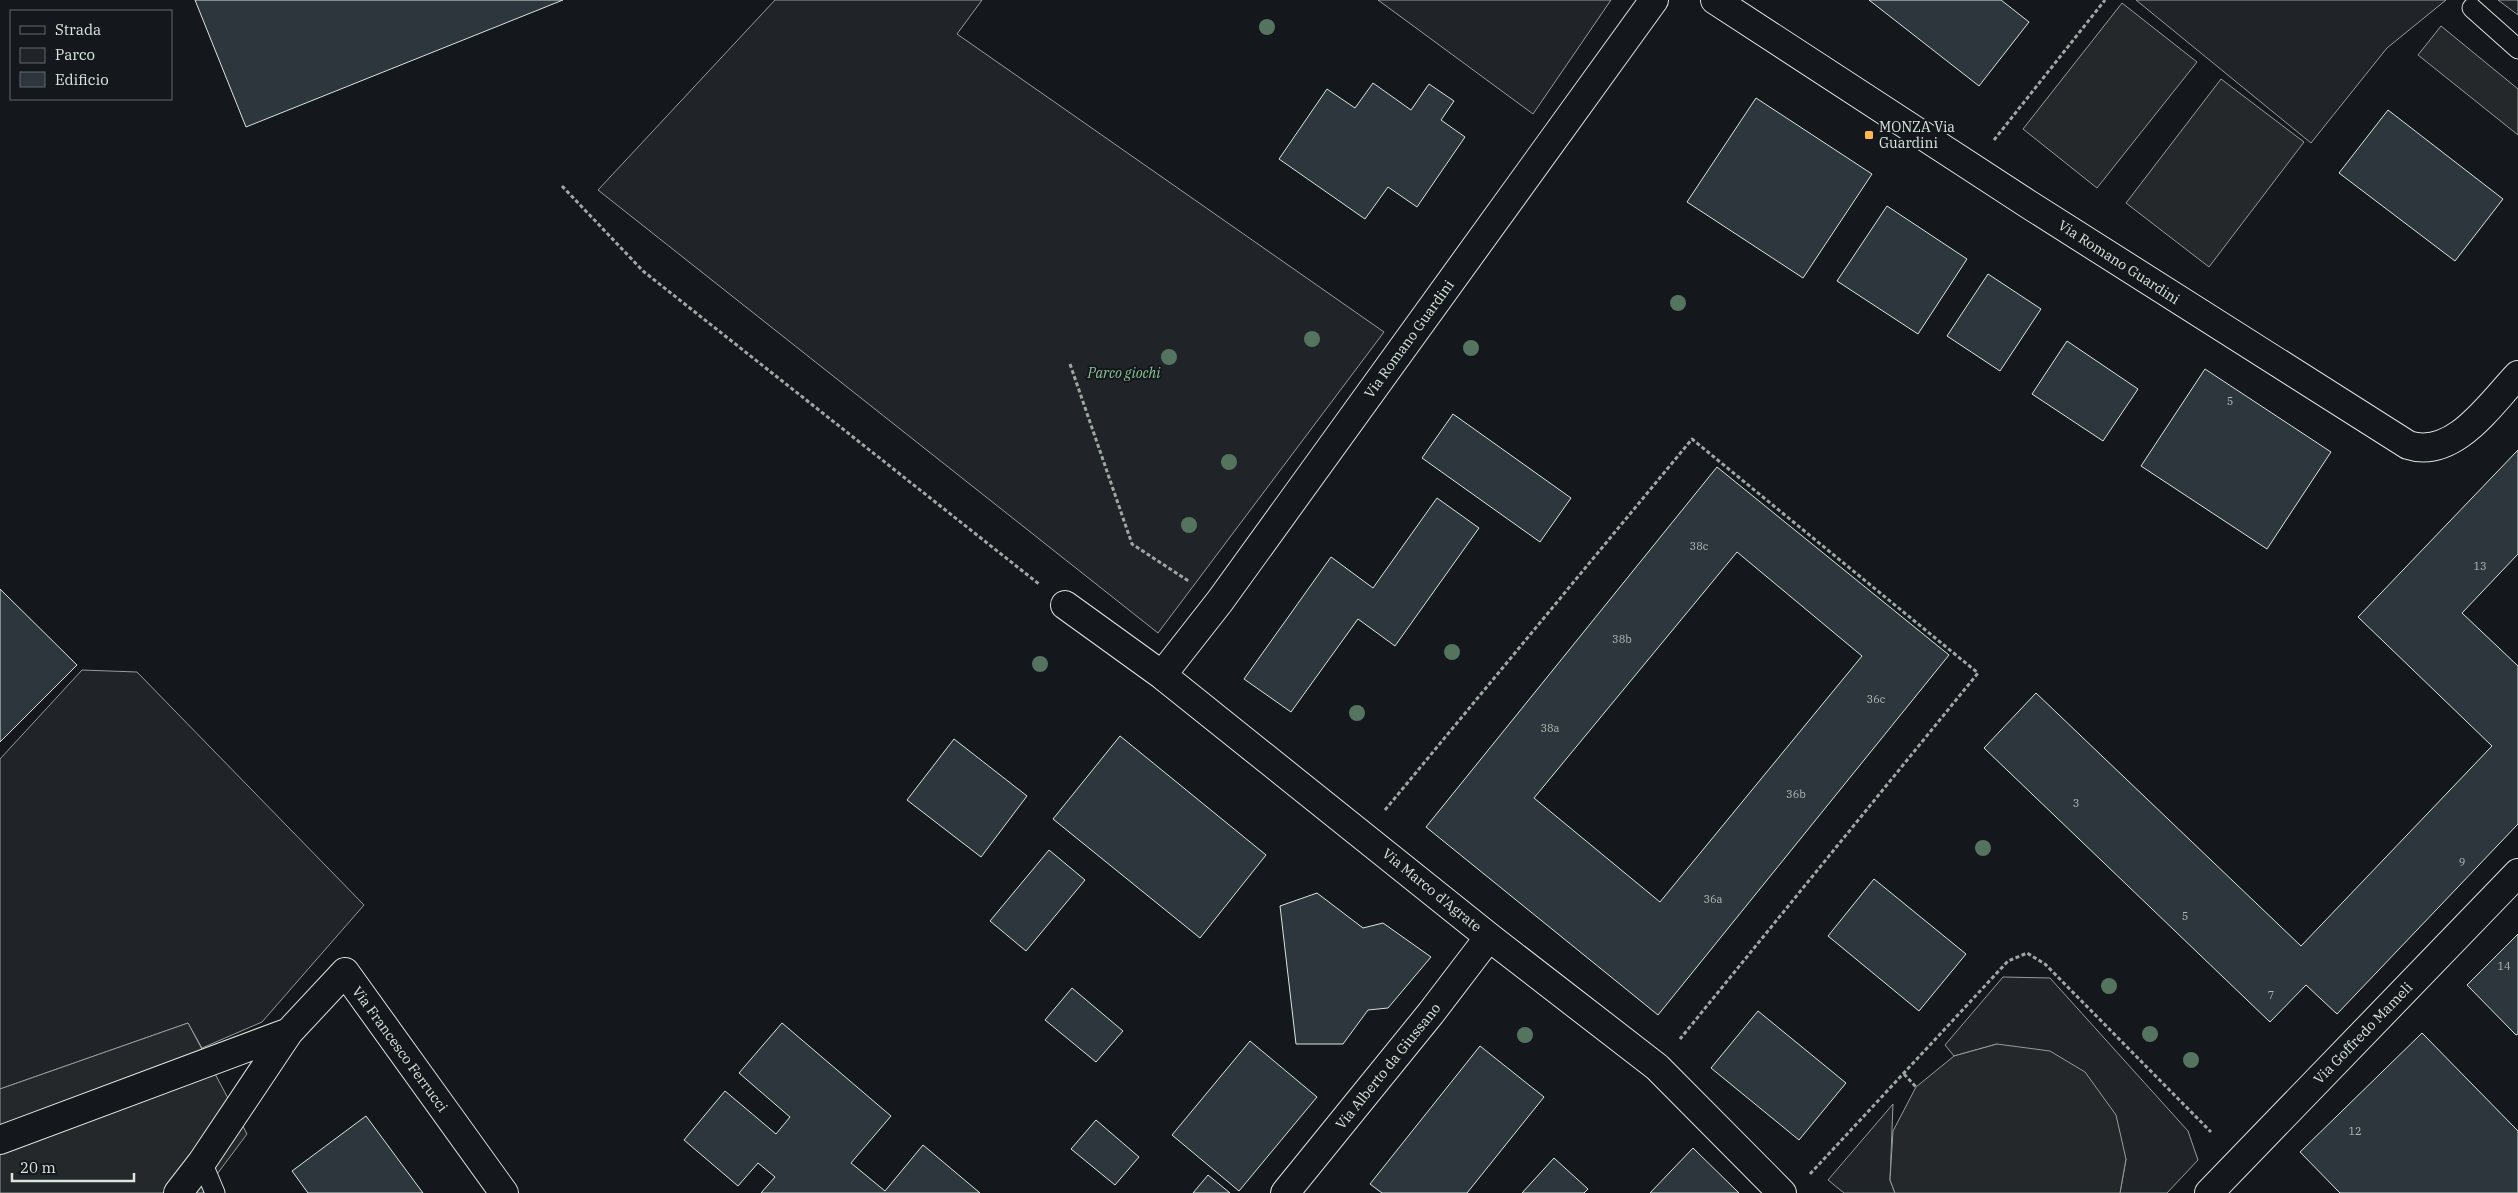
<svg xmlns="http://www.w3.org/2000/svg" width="2518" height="1193" viewBox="0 0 2518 1193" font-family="'IBM Plex Serif',serif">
<rect width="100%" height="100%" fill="#14181c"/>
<path fill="#202428" stroke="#939e99" d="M775,0h207l-25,34 427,298 -226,301 -560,-443z
M1378,0h233l-78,114z
M2136,0h310l-59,48 -76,95z
M2498,0h20v15z
M82,670l55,2 227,233 -102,117 -60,26 -14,-25 -188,66v-330z
M2003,977l47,1 138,153 10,29 -31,33h-47l6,-34 -129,-115 -43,12 -9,-11z
M1893,1104l-3,76 5,13h-51l-16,-13z"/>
<path fill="#24282b" stroke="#939e99" d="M2122,3l75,59 -100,126 -74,-59z
M2441,26l77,63v46l-100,-80z
M2221,79l83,63 -95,125 -83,-64z
M188,1023l59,111 -44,59h-203v-104z
M1997,1044l53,7 35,21 31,43 10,44 -6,34h-225l-5,-13 3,-49 23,-44 38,-31z"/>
<path fill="#2c363c" stroke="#d8e6dc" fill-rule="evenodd" d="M195,0h368l-317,127z
M1869,0h132l28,22 -50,64z
M1373,83l38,27 18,-26 25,17 -13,19 24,17 -48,70 -29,-20 -23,32 -86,-60 48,-70 28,19z
M1756,98l116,76 -69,104 -116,-76z
M2388,110l115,89 -48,62 -116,-88z
M1887,206l80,53 -49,75 -81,-53z
M1988,274l53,35 -41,62 -53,-35z
M2067,341l71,48 -35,52 -71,-47z
M2205,369l126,83 -64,97 -126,-83z
M1453,414l118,84 -31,44 -118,-84z
M2518,450v104l-56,59 56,53v158l-181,190 -31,-29 -36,37 -286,-274 52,-55 265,253 191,-200 -134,-129z
M1717,467l232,188 -291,360 -232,-188zM1737,552l125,104 -202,246 -126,-104z
M1437,498l42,30 -84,118 -37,-27 -67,93 -47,-33 87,-122 42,31z
M0,589l77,76 -77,77z
M1120,736l146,119 -66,83 -147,-119z
M954,739l73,57 -46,61 -74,-57z
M1049,850l36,30 -59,71 -36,-30z
M1874,879l92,75 -47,57 -91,-75z
M1317,893l46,35 20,-5 48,34 -43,51 -20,2 -25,34h-47l-16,-138z
M2518,934v100l-2,1 -49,-50z
M1072,988l51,43 -27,31 -51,-42z
M1758,1011l88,72 -47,57 -88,-72z
M782,1023l109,93 -40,47 34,28 38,-46 57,48h-219l14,-16 -17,-14 -20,23 -54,-46 41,-49 51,43 14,-17 -51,-44z
M2422,1033l96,98v62h-178l-40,-41z
M1250,1041l67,56 -78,94 -67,-56z
M1480,1046l64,51 -77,96h-85l-12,-9z
M366,1116l57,77h-115l-16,-22z
M1096,1120l43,37 -24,28 -44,-36z
M1693,1148l46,45h-89z
M1554,1158l34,31 -4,4h-62z
M1208,1175l22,18h-37z"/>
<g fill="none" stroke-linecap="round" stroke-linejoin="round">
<defs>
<path id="service" d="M2472,8l46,41
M202,1162l13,31"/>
<path id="minor" d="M1715,0l313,204 380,241c46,15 82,-41 110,-70
M1065,605l97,70 327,262 168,130 125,126
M1162,675l58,-74 434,-601
M0,1140l289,-108
M178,1193l24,-31 87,-130 56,-60 159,221
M1285,1193l146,-180 58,-76
M2209,1193l309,-320"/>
</defs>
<use href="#service" stroke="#d8e6dc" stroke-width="21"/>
<use href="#minor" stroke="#d8e6dc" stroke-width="30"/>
<path stroke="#9da8a2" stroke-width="3" stroke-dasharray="4 2.5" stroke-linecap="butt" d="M1994,140l111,-140
M562,186l81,85 396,313
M1070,364l62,180 58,38
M1385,810l307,-371 286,234 -298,366
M1904,1074l12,13
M1810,1174l198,-213 19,-8 18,11 166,168"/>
<use href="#service" stroke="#14181c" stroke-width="19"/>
<use href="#minor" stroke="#14181c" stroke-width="28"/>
</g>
<g fill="#55745f">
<circle cx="1267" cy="27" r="8"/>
<circle cx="1678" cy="303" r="8"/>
<circle cx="1312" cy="339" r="8"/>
<circle cx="1471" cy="348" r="8"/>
<circle cx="1169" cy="357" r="8"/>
<circle cx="1229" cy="462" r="8"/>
<circle cx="1189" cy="525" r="8"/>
<circle cx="1452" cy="652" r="8"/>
<circle cx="1040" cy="664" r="8"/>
<circle cx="1357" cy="713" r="8"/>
<circle cx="1983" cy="848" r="8"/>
<circle cx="2109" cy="986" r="8"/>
<circle cx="2150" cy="1034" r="8"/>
<circle cx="1525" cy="1035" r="8"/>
<circle cx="2191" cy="1060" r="8"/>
</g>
<rect fill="#ffb74d" stroke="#14181c" stroke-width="2" x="1864" y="130" width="10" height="10" rx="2.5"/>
<g text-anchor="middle" stroke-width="4" stroke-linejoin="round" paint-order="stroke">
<g font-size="11" fill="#adbab4">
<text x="2230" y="405">5</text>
<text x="1699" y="550">38c</text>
<text x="2480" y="570">13</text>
<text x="1622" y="643">38b</text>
<text x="1876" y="703">36c</text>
<text x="1550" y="732">38a</text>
<text x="1796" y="798">36b</text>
<text x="2076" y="807">3</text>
<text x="2462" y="866">9</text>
<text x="1713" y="903">36a</text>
<text x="2185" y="920">5</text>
<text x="2504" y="970">14</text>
<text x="2271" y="999">7</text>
<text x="2355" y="1135">12</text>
</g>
<g font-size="14" fill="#d8e6dc" stroke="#14181c" text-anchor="start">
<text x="1879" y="132">MONZA Via<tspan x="1879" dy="16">Guardini</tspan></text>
</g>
<g font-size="14" fill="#d8e6dc" stroke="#14181c">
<text transform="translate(2119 262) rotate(33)" y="5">Via Romano Guardini</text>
<text transform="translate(1409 339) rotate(-54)" y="5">Via Romano Guardini</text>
<text transform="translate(1432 890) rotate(39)" y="5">Via Marco d'Agrate</text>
<text transform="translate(2363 1033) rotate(-46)" y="5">Via Goffredo Mameli</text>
<text transform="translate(400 1049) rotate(54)" y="5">Via Francesco Ferrucci</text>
<text transform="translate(1388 1066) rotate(-51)" y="5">Via Alberto da Giussano</text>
</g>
<g font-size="14" font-style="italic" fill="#8ac095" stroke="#14181c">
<text x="1124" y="378">Parco giochi</text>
</g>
</g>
<rect x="10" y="10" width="162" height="90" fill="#14181c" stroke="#626a69"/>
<rect x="20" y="26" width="25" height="8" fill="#14181c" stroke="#626a69"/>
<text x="55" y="35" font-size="15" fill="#d8e6dc">Strada</text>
<rect x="20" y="48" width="25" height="15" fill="#202428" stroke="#626a69"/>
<text x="55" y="60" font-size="15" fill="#d8e6dc">Parco</text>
<rect x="20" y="72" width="25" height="15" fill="#2c363c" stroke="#626a69"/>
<text x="55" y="85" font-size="15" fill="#d8e6dc">Edificio</text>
<path d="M12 1173v8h122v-8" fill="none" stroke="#d8e6dc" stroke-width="2.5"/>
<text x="20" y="1173" font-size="15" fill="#d8e6dc" stroke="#14181c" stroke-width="4" paint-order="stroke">20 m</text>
</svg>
